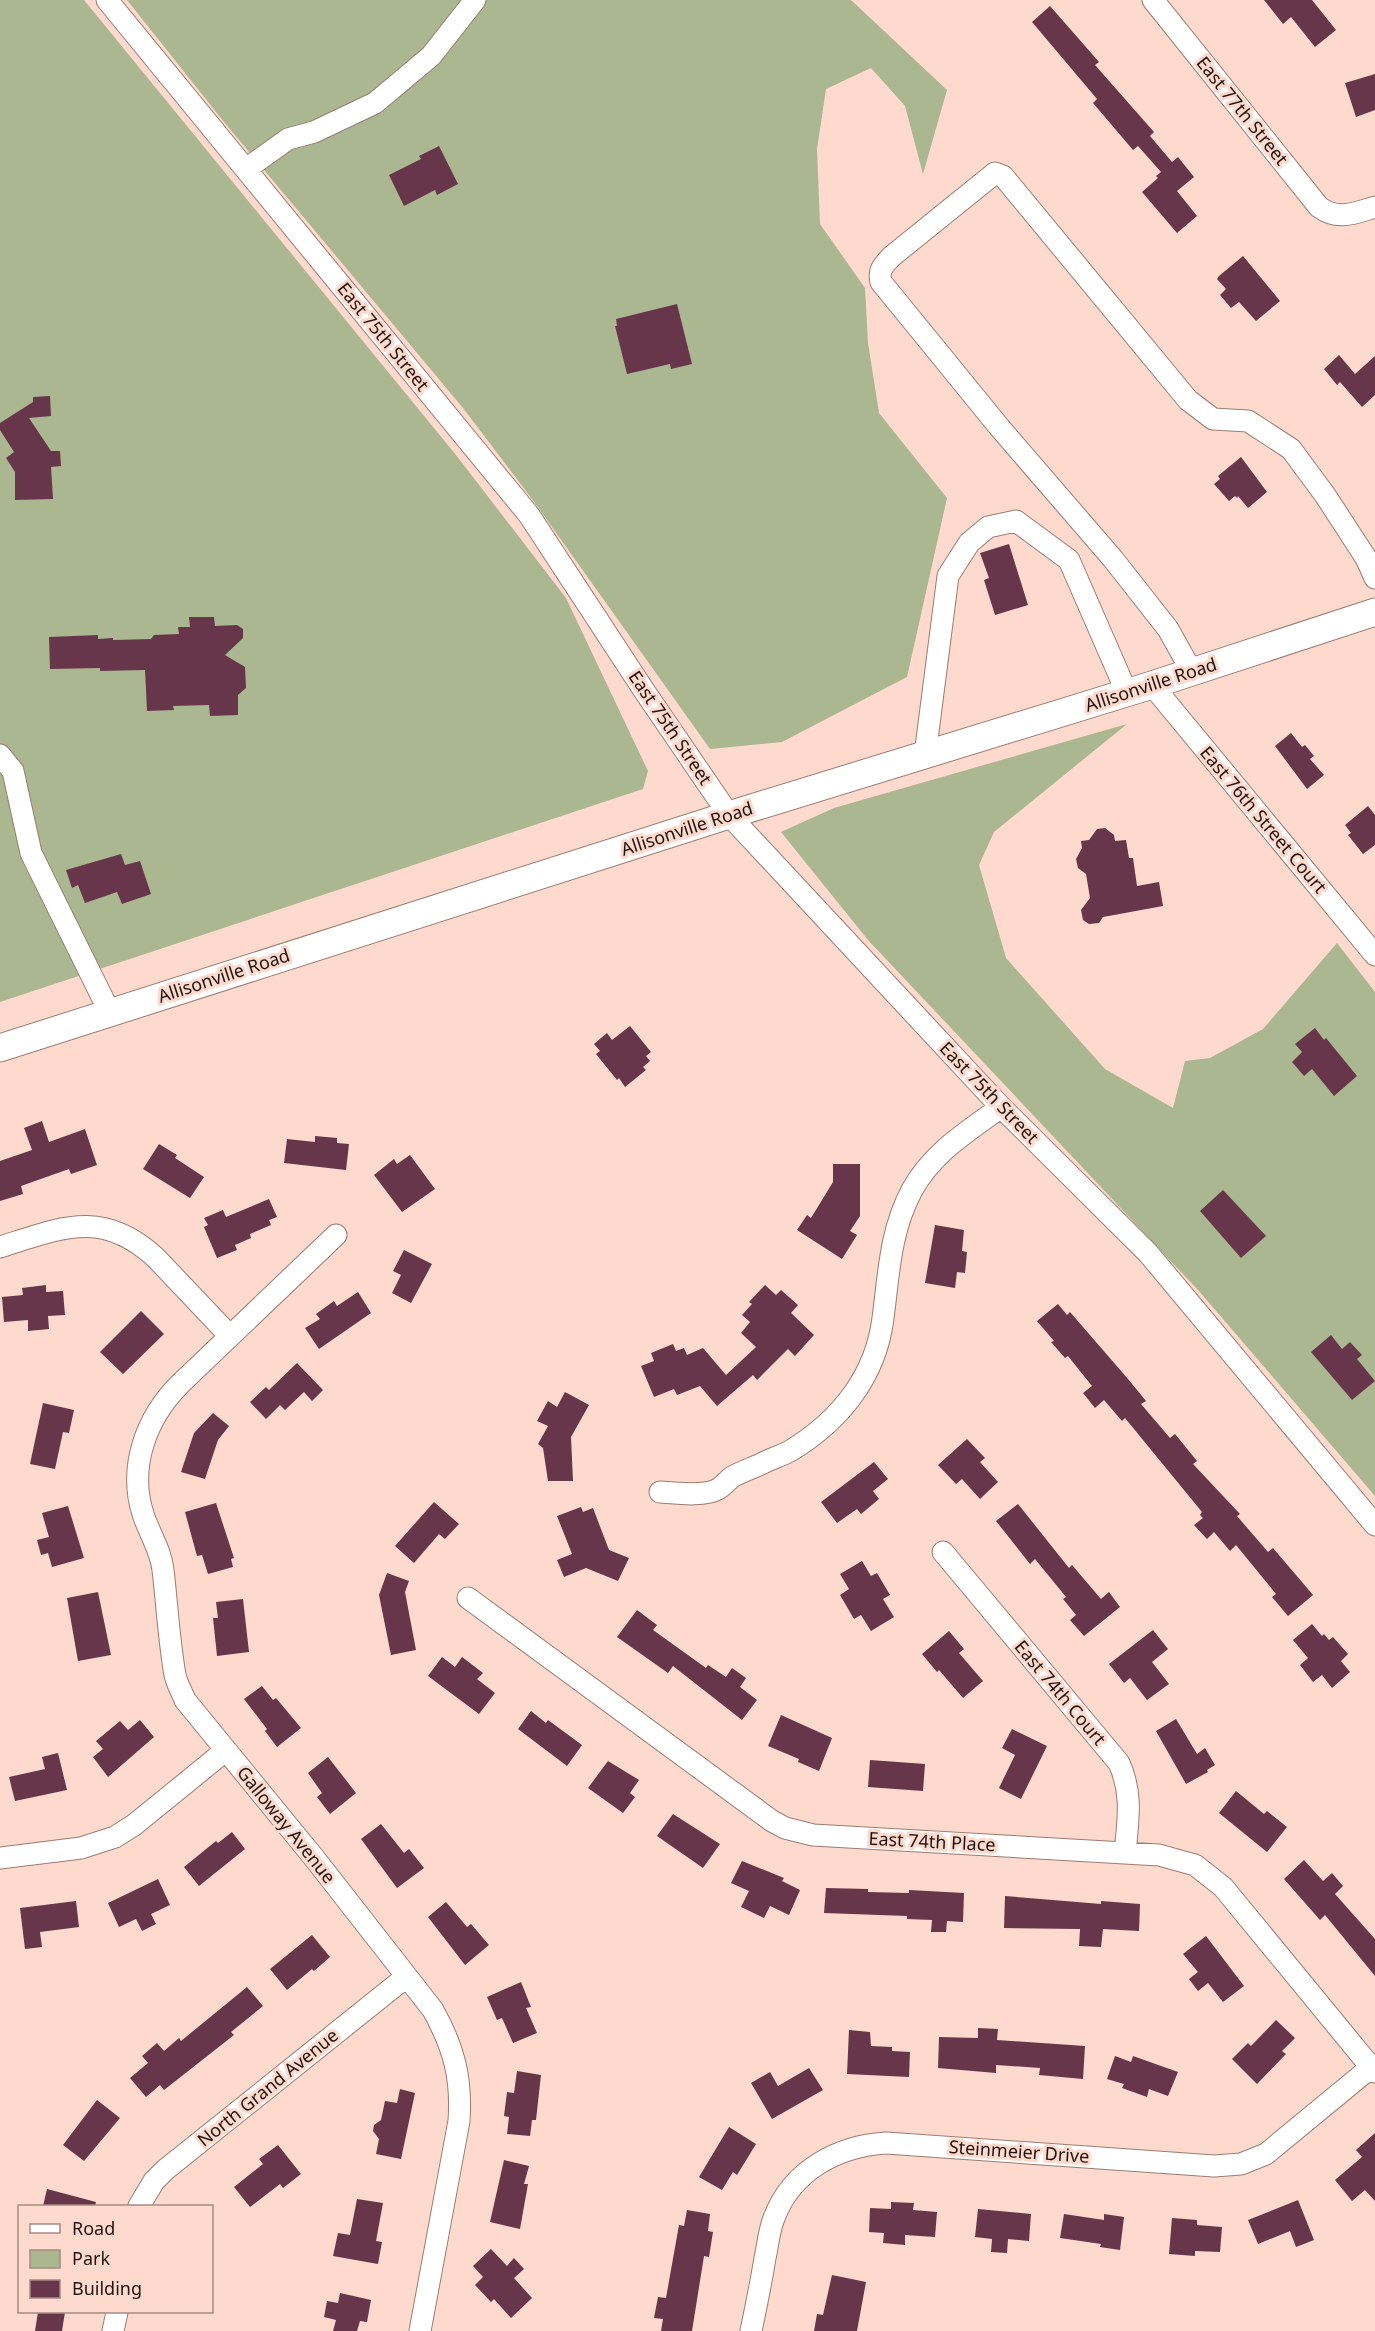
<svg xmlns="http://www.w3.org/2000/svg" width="1375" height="2331" viewBox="0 0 1375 2331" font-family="'Noto Sans',sans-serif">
<rect width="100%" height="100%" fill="#fddacd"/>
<path fill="#aab791" d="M0,0h84l372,455 110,143 82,173 -5,18 -643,213z
M127,0h724l96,90 -24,84 -18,-68 -34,-38 -45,21 -9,60 3,75 45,64 3,55 11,70 68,85 -40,179 -125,65 -72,7 -178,-250 -69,-91 -239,-286z
M1127,724l-133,108 -15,33 27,93 99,111 68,39 12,-47 25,-3 53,-29 74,-86 38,49v504l-177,-206 -330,-350 -87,-108 53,-24z"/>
<path fill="#67364a" d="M1264,0h48l24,30 -21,17 -24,-30 -8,7z
M1050,6l49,56 -4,3 59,67 -4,4 22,26 6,-5 16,20 -17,14 20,25 -20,17 -35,-41 16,-14 -2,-2 5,-4 -23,-26 -5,4 -40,-47 4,-4 -65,-77z
M1375,74v36l-19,7 -11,-34z
M439,146l19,38 -21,11 -2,-5 -31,16 -15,-31 32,-16 -2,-3z
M1243,256l37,45 -24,20 -17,-19 -8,6 -11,-13 6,-6 -9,-10 2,-3z
M677,304l15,60 -21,5 -1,-5 -43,10 -12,-48h2l-1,-7z
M1339,355l16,19 20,-18v39l-13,12 -22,-25 -3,3 -13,-16z
M50,396l1,20 -22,2 22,33h9l1,15 -10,1 2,32 -38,1v-28l-9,-14 8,-6 -14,-22v-7l33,-21v-5z
M1241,457l26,35 -19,16 -10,-12 -1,2 -2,-2 -6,5 -15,-17 6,-5 -2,-3z
M1009,544l19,61 -33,10 -11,-35 5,-2 -9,-25z
M189,617h25l1,9 22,-1 6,4v9l-18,17 20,12 1,21 -8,7v20l-28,1 -1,-11 -36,1 1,4 -27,1 -2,-41 -45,1v-3l-50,1 -1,-32 49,-2v4l15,-1v2l38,-1 3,-4 25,-1 -1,-7h12z
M1291,733l11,14 3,-2 9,11 -4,3 14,16 -17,14 -32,-43z
M1368,806l7,9v30l-12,9 -15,-19 3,-2 -6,-8z
M1105,828l9,7 1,6 11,-1 3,18h4l4,28 22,-4 4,24 -60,11 -4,6 -10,1 -6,-4 -2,-10 9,-12 -4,-24 -8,-6 -2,-9 6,-11 -1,-7 8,-1 8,-11z
M121,854l4,11 15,-4 11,33 -29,10 -5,-12 -32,11 -7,-18 -6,3 -6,-18z
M630,1026l21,26 -5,4 4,5 -7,6 3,3 -21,17 -6,-9 -2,2 -21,-26 4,-3 -6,-7 13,-11 5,7z
M1315,1028l9,12 2,-2 31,38 -23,20 -22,-27 -8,7 -12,-14 10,-10 -7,-8z
M42,1121l7,21 36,-13 12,36 -26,9 -2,-5 -48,17 2,8 -23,7v-40l32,-11 -8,-22z
M315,1136l22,2v5l12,1 -3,26 -62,-7 3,-24 28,3z
M159,1144l18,11 -2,3 29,19 -14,21 -47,-29z
M410,1155l25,34 -33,23 -28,-37 20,-16 3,5z
M833,1164h27v52l-10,15 7,4 -15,24 -45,-29 10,-15 4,3 22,-36z
M1223,1190l43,46 -25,22 -41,-47z
M269,1199l8,18 -8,3 2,5 -21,9 1,4 -16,7 2,5 -20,8 -13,-31 4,-2 -4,-7 19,-8 3,7z
M935,1225l29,5 -2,21 5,1 -2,21 -8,-1 -2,16 -30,-5z
M404,1250l28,14 -21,39 -19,-10 9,-18 -8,-4z
M46,1285v7l17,-1 2,24 -17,1 1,13 -21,2v-11l-24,2 -2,-25 21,-2 -1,-7z
M765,1285l11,10 5,-5 17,15 -7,8 23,22 -19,21 -7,-7 -31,31 -4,-5 -36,31 -17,-20 -23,9 -3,-6 -20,8 -13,-31 13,-5 -3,-8 22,-9 3,7 8,-3 3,7 16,-7 23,27 30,-28 -15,-14 9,-11 -8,-7 10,-11 -3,-2z
M358,1292l13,21 -52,36 -14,-21 15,-9 -4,-5 18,-13 3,5z
M1058,1304l9,11 3,-3 58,67 18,22 -5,3 29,34 5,-4 22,27 -4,3 47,50 -3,2 31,36 5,-4 40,47 -25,21 -16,-19 4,-3 -40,-49 -6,6 -16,-19 -7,7 -13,-14 9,-7 -3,-3 2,-3 -77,-94 -3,3 -18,-21 -9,8 -12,-15 9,-7 -24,-30 -3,2 -14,-16 3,-1 -17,-20z
M141,1311l23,23 -41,40 -23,-22z
M1331,1335l11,14 8,-7 12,13 -5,4 18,22 -23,19 -41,-48z
M297,1363l26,27 -11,11 -8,-9 -19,18 -5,-5 -14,14 -16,-17 16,-15 3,3z
M565,1392l24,13 -18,32 2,44h-25l-5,-33 -5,-4 10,-18 -11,-5 11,-20 9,6z
M43,1403l31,7 -5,23 -6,-1 -8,37 -25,-5z
M213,1413l16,13 -11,14 -13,39 -24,-7 13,-39z
M967,1439l18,19 -5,4 18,20 -18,17 -18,-20 -6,5 -18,-19z
M874,1462l14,17 -15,12 6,8 -18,15 -4,-5 -20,14 -16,-21z
M434,1502l25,22 -14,15 -6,-5 -25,29 -19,-17z
M216,1503l18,55 -3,1 2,8 -25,7 -6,-19 -5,1 -12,-44z
M1018,1504l51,64 3,-3 29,34 8,-7 11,15 -36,29 -14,-16 6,-5 -13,-16 3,-2 -31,-38 -5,5 -34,-43z
M68,1506l16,52 -32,9 -4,-14 -7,2 -4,-15 12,-3 -7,-24z
M581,1507l2,5 10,-4 16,42 20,8 -11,23 -32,-13 -22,9 -7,-17 15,-6 -15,-38z
M862,1561l9,15 6,-3 13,22 -7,4 11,18 -23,14 -10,-16 -7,4 -14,-24 9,-6 -9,-15z
M387,1573l22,8 -4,11 11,58 -25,5 -12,-60z
M98,1592l13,63 -33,6 -11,-63z
M243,1599l6,53 -32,4 -4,-38h5l-2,-16z
M637,1610l20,15 -4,5 53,38 2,-3 18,12 6,-9 14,10 -6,9 17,13 -15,20 -69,-54 -5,7 -51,-36z
M1312,1624l10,12 2,-2 5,6 4,-3 15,17 -7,7 9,11 -18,16 -10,-13 -9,7 -13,-17 8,-7 -15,-18z
M1153,1630l15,19 -16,13 17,22 -22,16 -17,-22 -6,5 -15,-19z
M949,1631l15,18 -5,4 24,28 -20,17 -24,-28 -2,2 -15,-18z
M442,1657l13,10 7,-10 21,16 -6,6 18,14 -16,21 -51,-38z
M262,1686l11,14 3,-2 25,30 -24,19 -12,-16 2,-2 -23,-30z
M531,1711l15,12 2,-3 34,25 -15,21 -49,-37z
M781,1715l51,23 -13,33 -21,-9 1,-3 -31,-13z
M1176,1719l21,35 8,-6 10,17 -8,5 1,2 -22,12 -30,-53z
M140,1720l14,17 -46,40 -15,-20 10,-8 -7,-8 24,-20 8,9z
M1012,1729l35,17 -26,53 -22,-11 16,-33 -13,-7z
M58,1753l9,37 -52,11 -6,-24 36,-8 -3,-12z
M328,1757l28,36 -26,21 -13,-17 5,-4 -14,-20z
M870,1760l55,4 -2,27 -55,-4z
M608,1761l31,19 -9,13 5,4 -12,16 -35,-25z
M1236,1791l28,23 3,-3 20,16 -20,25 -48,-39z
M673,1814l47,30 -17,24 -46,-32z
M381,1824l23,29 5,-4 15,19 -27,20 -36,-49z
M232,1832l13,17 -46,37 -15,-19 32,-26 2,2z
M1304,1860l19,21 9,-8 11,13 -8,8 40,45v37l-50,-61 -5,5 -36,-41z
M742,1861l42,17 -2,3 18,9 -11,25 -19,-9 -6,12 -23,-11 8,-16 -18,-8z
M158,1879l12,26 -19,9 5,10 -14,7 -6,-12 -17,8 -11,-24z
M826,1888l42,1v3l41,1v-3l55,3 -1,29 -16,-1 -1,11h-15l1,-12 -25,-1v-3l-83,-3z
M1005,1896l96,8v-3l39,3 -1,27 -36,-2 -2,18 -22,-1 1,-17 -76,-1z
M76,1901l3,26 -39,5 2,15 -17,2 -5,-41z
M446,1902l21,25 4,-3 18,21 -24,20 -37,-48z
M312,1935l18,22 -16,14 -2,-2 -25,21 -17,-21z
M1206,1936l38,50 -21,16 -15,-19 -10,8 -9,-12 9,-7 -15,-18z
M521,1982l10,25 -5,1 11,25 -24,10 -11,-25 -5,2 -10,-23z
M247,1987l16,19 -32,26 3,3 -70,55 -4,-5 -14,12 -16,-19 18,-15 -6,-7 15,-13 7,8 15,-13 2,3z
M1276,2020l19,18 -13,13 4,3 -29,30 -25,-25 16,-16 3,3z
M978,2028l20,1 -1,11 88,6 -2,33 -44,-4 1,-7 -44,-3v8l-58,-5 1,-31 39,1z
M849,2030l21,2 1,14 21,1v4l18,1 -1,25 -62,-3z
M1115,2056l16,6 2,-6 45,16 -10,24 -19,-7 -2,8 -25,-9 2,-4 -17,-5z
M809,2068l14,22 -51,29 -21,-36 19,-11 8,14z
M517,2071l24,4 -5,45h-4l-2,16 -23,-2 2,-17 -5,-1 3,-24 7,1z
M400,2089l15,4 -14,66 -25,-5 3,-15 -6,-8 1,-6 7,-5 4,-19 12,2z
M97,2100l23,18 -36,43 -21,-16z
M729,2127l27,17 -19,31 -4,-3 -11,18 -23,-13z
M1375,2133v68l-10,-11 -13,11 -17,-21 27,-23 -6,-7z
M278,2145l23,29 -18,14 -3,-4 -30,23 -16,-20 29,-23 -4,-5z
M504,2160l25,6 -5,18h4l-8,45 -30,-7z
M47,2189l49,13 -1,4h-52z
M357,2199l26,4 -7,38 6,1 -4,22 -45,-8 5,-23 12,2z
M1298,2200l16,40 -18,7 -6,-16 -32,13 -10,-24z
M891,2202l23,1 -1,7 24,2 -2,25 -30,-2v10l-22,-2 1,-10 -15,-1 1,-24 21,1z
M978,2209l53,5 -2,27 -21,-2 -1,14 -16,-1 1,-13 -17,-2z
M687,2210l23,4 -2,17 5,1 -4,25 -5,-1 -12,75h-31l2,-12 -9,-1 4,-21 8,1 13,-73 5,1z
M1064,2214l40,6v-6l20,3 -4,33 -20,-3 1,-3 -41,-6z
M1172,2218l25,2v5l25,2 -2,25 -25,-1v5l-26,-2z
M491,2249l16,17 7,-8 10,11 -10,9 18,20 -21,20 -17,-19 -3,3 -16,-17 8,-8 -10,-11z
M832,2275l34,7 -9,49h-43l3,-17 6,1z
M340,2293l31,7 -4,22 -7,-1 -3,10h-24l3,-11 -12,-3 3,-16 11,2z
M38,2312h27l-3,19h-27z"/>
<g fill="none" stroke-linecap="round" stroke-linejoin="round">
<defs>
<path id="minor" d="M107,0l422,515 114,174 86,126 272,292 147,146 227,272
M1153,0l166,207c19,14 36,6 56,0
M246,169l42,-30 26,-7 61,-29 56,-47 44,-56
M1192,672l-24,-43 -55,-70 -113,-131 -119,-146c-3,-12 2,-16 10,-25l104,-84 8,3 185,224 25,19 35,2 43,28 34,46 41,63 9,20
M1152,685l223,270
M0,755l13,16 18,82 79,160
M925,755l23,-179 21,-33 19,-16 28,-6 53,39 58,133
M336,1235l-156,149c-34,34 -52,83 -37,130 6,19 18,36 20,56 4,34 6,71 12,105 2,9 7,17 10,25l130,159 118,151c21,38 29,68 26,111l-39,210
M0,1247c61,-19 102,-39 156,11l74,78
M660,1492c15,1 44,5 58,-3 5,-3 9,-8 14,-12 9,-5 20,-9 29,-13 9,-5 20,-8 29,-13 50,-30 86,-75 93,-133 6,-45 7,-87 29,-128 21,-38 55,-58 89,-83
M943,1552l176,211c14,31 9,57 6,90
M468,1598l304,223 13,7 28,7 346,20 36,10 28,22 152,185
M0,1858l81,-10 34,-11 19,-12 91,-74
M139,2206l15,-25 11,-11 241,-193
M113,2331l4,-19
M751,2331c5,-24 10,-48 14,-73 3,-13 4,-28 9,-40 18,-48 64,-72 112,-75l328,23 27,-2 25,-10 109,-90"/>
<path id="major" d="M0,1048l729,-233 423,-130 223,-73"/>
</defs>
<use href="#minor" stroke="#9b7c71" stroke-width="23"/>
<use href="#major" stroke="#9b7c71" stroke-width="29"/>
<use href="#minor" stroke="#fff" stroke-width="21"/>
<use href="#major" stroke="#fff" stroke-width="27"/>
</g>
<g text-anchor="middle" stroke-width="6" stroke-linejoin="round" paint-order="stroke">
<g font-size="18" fill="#201410" stroke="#fddacd">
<text transform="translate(1242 111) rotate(51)" y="6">East 77th Street</text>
<text transform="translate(383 337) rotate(51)" y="6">East 75th Street</text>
<text transform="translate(1151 685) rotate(-18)" y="6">Allisonville Road</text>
<text transform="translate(670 728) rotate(56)" y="6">East 75th Street</text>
<text transform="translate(1263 820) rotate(50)" y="6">East 76th Street Court</text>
<text transform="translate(687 829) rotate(-18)" y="6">Allisonville Road</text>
<text transform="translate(224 976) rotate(-18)" y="6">Allisonville Road</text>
<text transform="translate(989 1093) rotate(46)" y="6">East 75th Street</text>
<text transform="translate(1060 1693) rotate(50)" y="6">East 74th Court</text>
<text transform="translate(286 1825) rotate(51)" y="6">Galloway Avenue</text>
<text transform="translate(932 1842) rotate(3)" y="6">East 74th Place</text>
<text transform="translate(268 2088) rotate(-39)" y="6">North Grand Avenue</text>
<text transform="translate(1019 2152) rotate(4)" y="6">Steinmeier Drive</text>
</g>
</g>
<rect x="18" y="2205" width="195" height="108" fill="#fddacd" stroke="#a58b81" stroke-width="1.5"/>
<rect x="30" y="2224" width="30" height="9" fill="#ffffff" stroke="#a58b81" stroke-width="1.5"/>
<text x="72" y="2235" font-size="18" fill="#201410">Road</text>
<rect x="30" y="2250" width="30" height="18" fill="#aab791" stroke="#a58b81" stroke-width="1.5"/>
<text x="72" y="2265" font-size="18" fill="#201410">Park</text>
<rect x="30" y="2280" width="30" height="18" fill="#67364a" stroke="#a58b81" stroke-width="1.5"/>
<text x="72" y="2295" font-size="18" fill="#201410">Building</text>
</svg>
